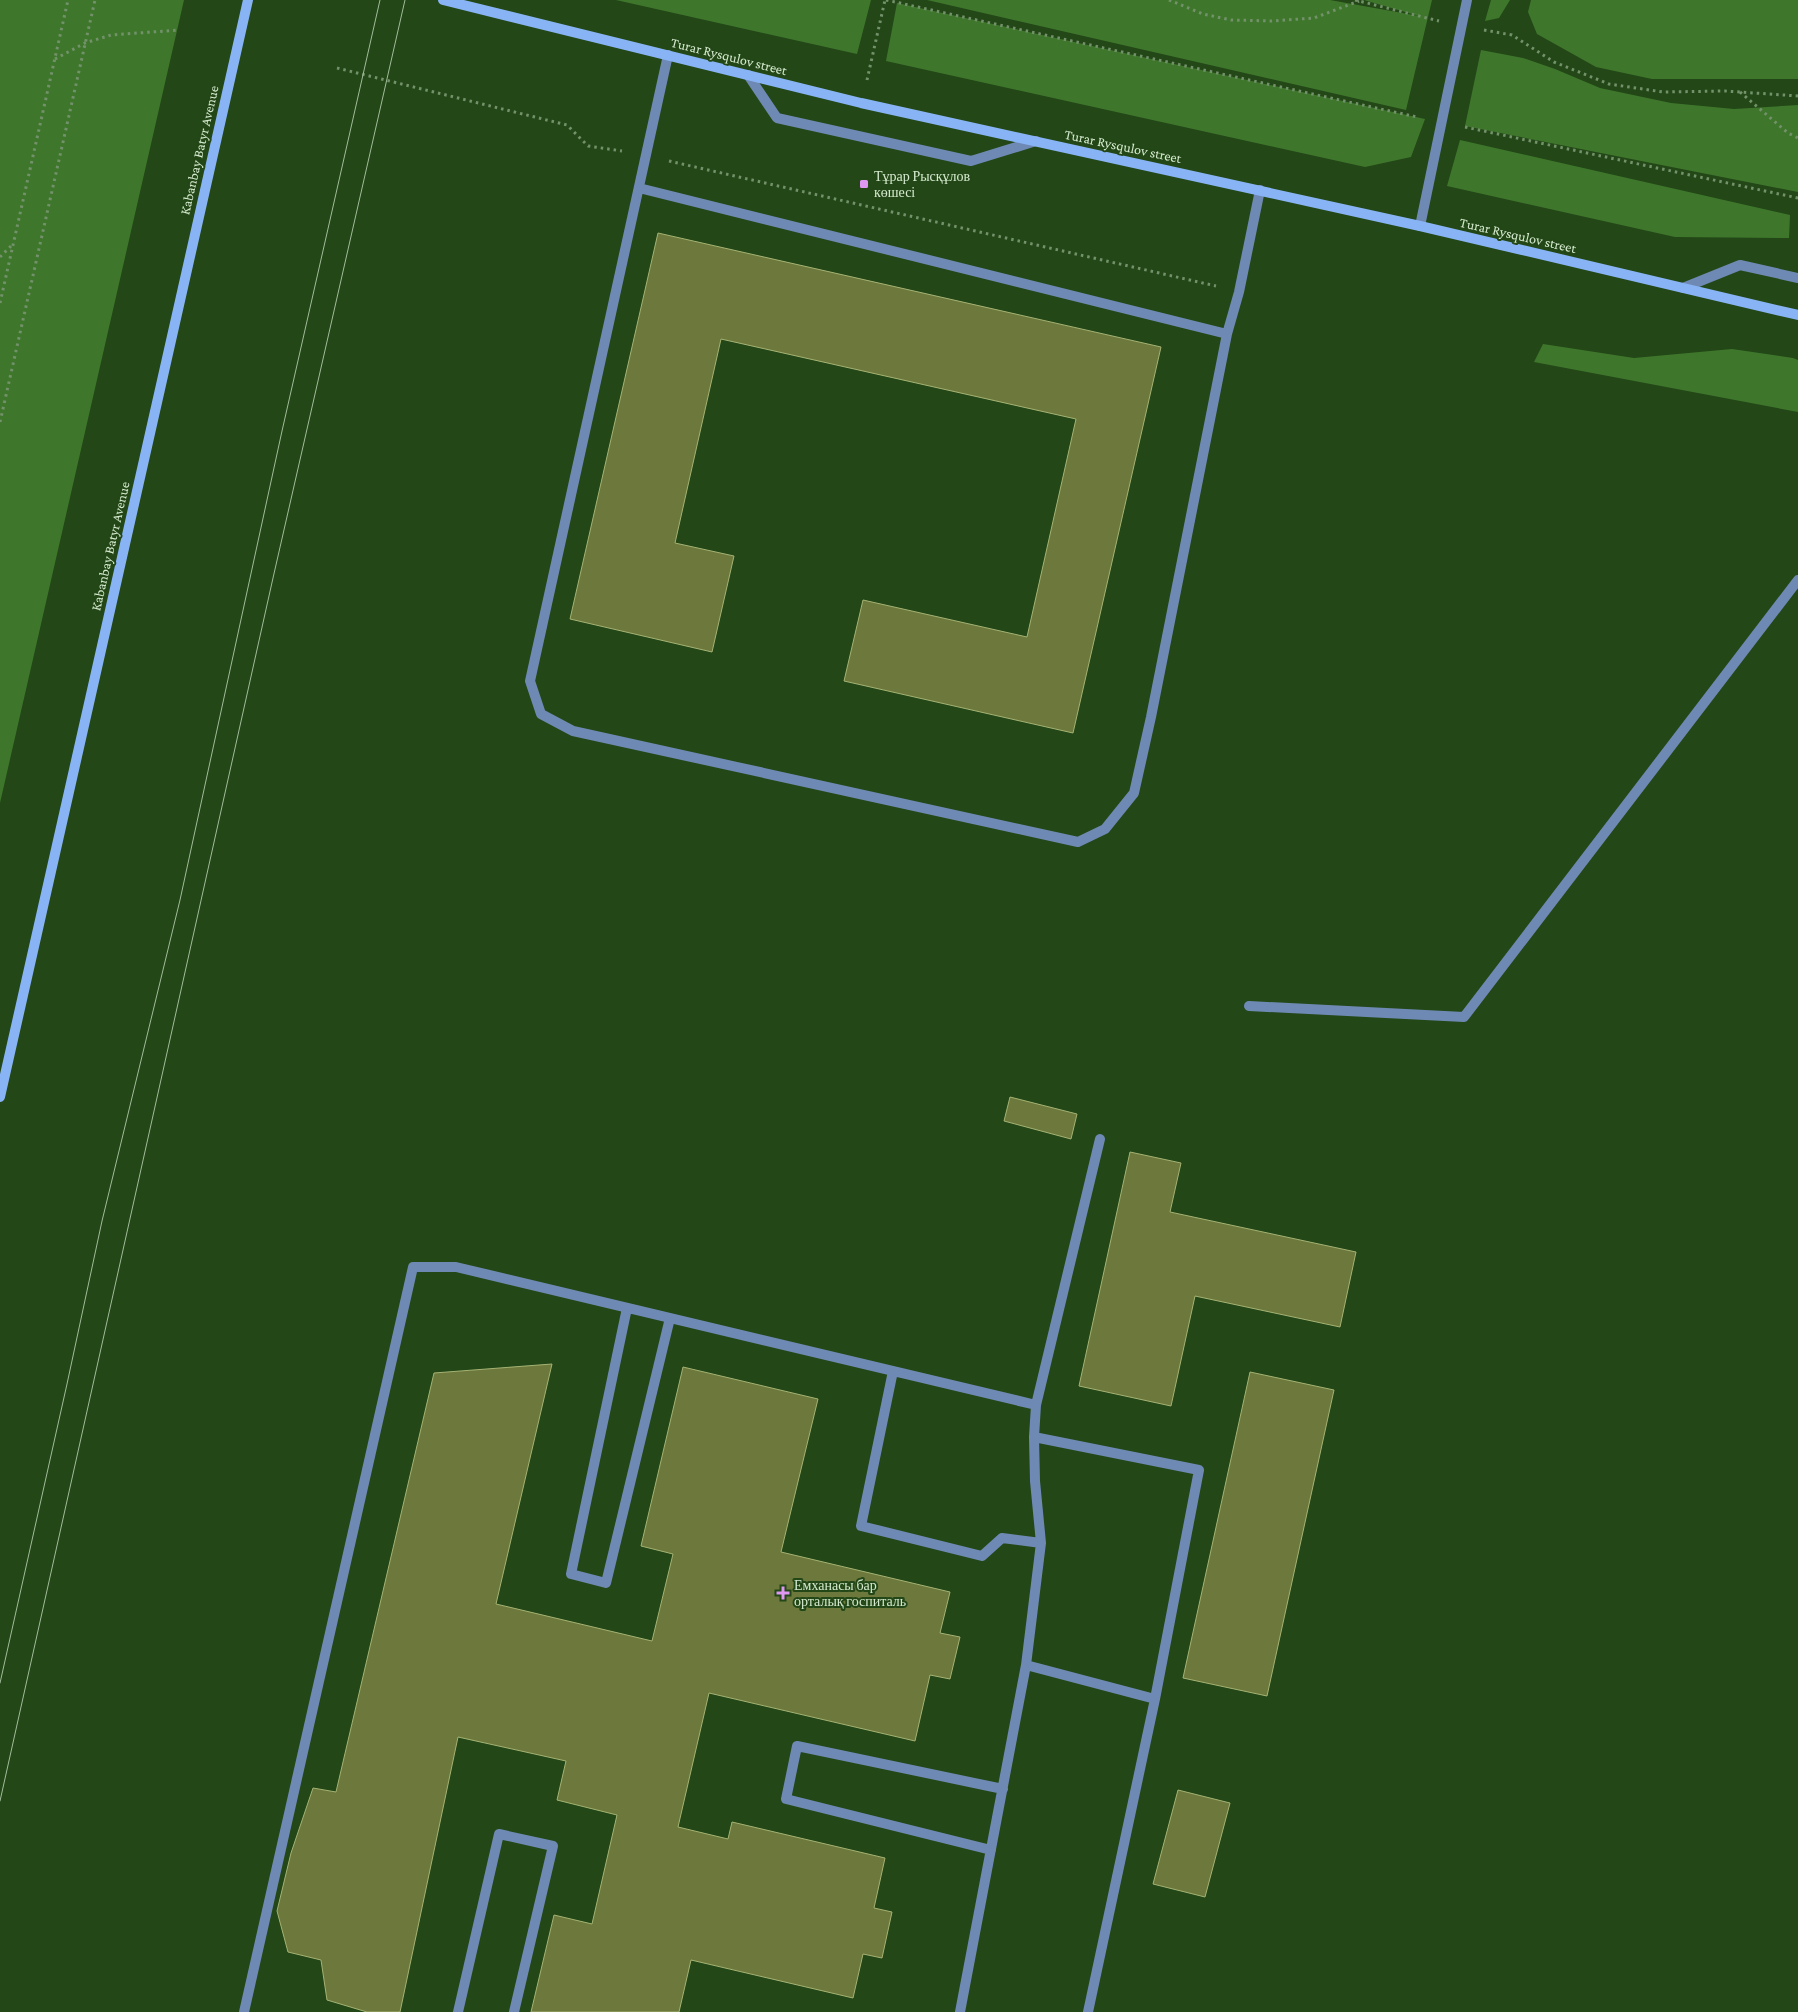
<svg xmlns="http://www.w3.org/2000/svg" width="1798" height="2012" viewBox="0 0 1798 2012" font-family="'Crimson Pro',serif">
<rect width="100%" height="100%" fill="#234717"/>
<path fill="#3e772c" d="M0,0h184l-184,803z
M616,0h255l-14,54z
M927,0h403l89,16 -55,-16h68l-26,110z
M1491,0h19l-11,18 -14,3z
M1531,0h267v79h-146l-56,-12 -59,-33 -9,-22z
M897,3l528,116 -14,38 -46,10 -479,-106z
M1481,50l42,8 32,11 45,19 71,15 63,6 64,-4v87l-333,-66z
M1460,140l330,75 -1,23 -114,-1 -228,-51z
M1543,344l91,14 98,-9 61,9 5,2v52l-264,-50z"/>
<path fill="#6d793c" stroke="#a5b374" d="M658,233l503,114 -88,386 -229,-52 19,-81 164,37 49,-218 -355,-80 -46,204 59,13 -22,96 -142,-33z
M1010,1097l67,17 -6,25 -67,-18z
M1130,1152l51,11 -11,49 186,40 -16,75 -145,-31 -24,110 -92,-20z
M552,1364l-56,240 156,37 21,-87 -32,-8 42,-179 135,32 -37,153 169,40 -10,41 20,4 -10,42 -20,-4 -15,66 -206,-48 -31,134 50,12 4,-17 153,36 -11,50 18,4 -10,46 -19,-4 -10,44 -162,-38 -12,52h-148l23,-97 38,9 25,-109 -60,-15 9,-39 -108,-24 -58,275h-33l-40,-12 -6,-40 -33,-8 -11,-41 14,-58 22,-65 23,4 98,-419z
M1250,1372l84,18 -67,306 -84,-18z
M1178,1790l52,13 -25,94 -52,-13z"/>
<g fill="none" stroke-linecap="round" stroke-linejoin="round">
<path stroke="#73916a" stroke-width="3" stroke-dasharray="2.5 4" stroke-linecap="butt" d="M886,0l531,117
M1169,0l34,14 28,6 41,1 42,-3 45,-17
M1355,0l84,21
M1484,30l28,5 42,27 55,22 54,8 62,-1 73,5
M55,59l30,-16 26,-8 68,-5
M337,68l230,57 21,21 34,5
M867,80l18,-80
M1740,92l48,41 10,5
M1465,127l333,71
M669,161l547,125
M0,257l12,-12
M0,303l68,-303
M0,422l95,-422"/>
<path stroke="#6e89b3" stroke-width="10" d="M668,55l-138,626 11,33 32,17 505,111 27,-13 29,-36 17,-76 76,-383 12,-42 21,-102
M748,75l29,43 194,43 65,-20
M639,188l588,146
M1683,288l57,-23 58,13
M1249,1006l215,11 334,-437
M627,1308l-56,266 35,9 64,-265
M893,1371l-32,155 121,30 20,-18 39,5
M1034,1437l165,33 -44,229
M1026,1665l129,34 -67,313
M991,1850l-205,-51 11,-53 206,43
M244,2012l169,-745h43l580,138
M458,2012l41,-178 54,12 -39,166
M960,2012l66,-347 15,-122 -6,-62 -1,-44 2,-32 64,-266"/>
<path stroke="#6e89b3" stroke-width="10" d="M1420,226l47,-226"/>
<path stroke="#88b4f6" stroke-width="10" d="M443,0l418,103 559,123 378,89
M0,1097l248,-1097"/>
<path stroke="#a2bc9b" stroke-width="1" d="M0,1683l67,-299 35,-163 78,-321 102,-469 98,-431
M0,1801l273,-1223 132,-578"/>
</g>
<g fill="#de98f2" stroke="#234717" stroke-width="2">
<rect x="859" y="179" width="10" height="10" rx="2.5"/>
<path d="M780.5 1585.5h5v5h5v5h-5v5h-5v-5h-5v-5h5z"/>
</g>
<g text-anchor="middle" stroke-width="4" stroke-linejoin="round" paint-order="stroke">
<g font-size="14" fill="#d4e9ce" stroke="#234717">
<text transform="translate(729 56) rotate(14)" y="5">Turar Rysqulov street</text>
<text transform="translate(1123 146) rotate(12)" y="5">Turar Rysqulov street</text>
<text transform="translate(199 150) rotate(-77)" y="5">Kabanbay Batyr Avenue</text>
<text transform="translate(1518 235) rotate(13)" y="5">Turar Rysqulov street</text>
<text transform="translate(110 546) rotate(-77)" y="5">Kabanbay Batyr Avenue</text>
</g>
<g font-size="14" fill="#d4e9ce" stroke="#234717" text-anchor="start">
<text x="874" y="181">Тұрар Рысқұлов<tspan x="874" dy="16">көшесі</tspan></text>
<text x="794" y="1590">Емханасы бар<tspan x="794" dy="16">орталық госпиталь</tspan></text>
</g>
</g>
</svg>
